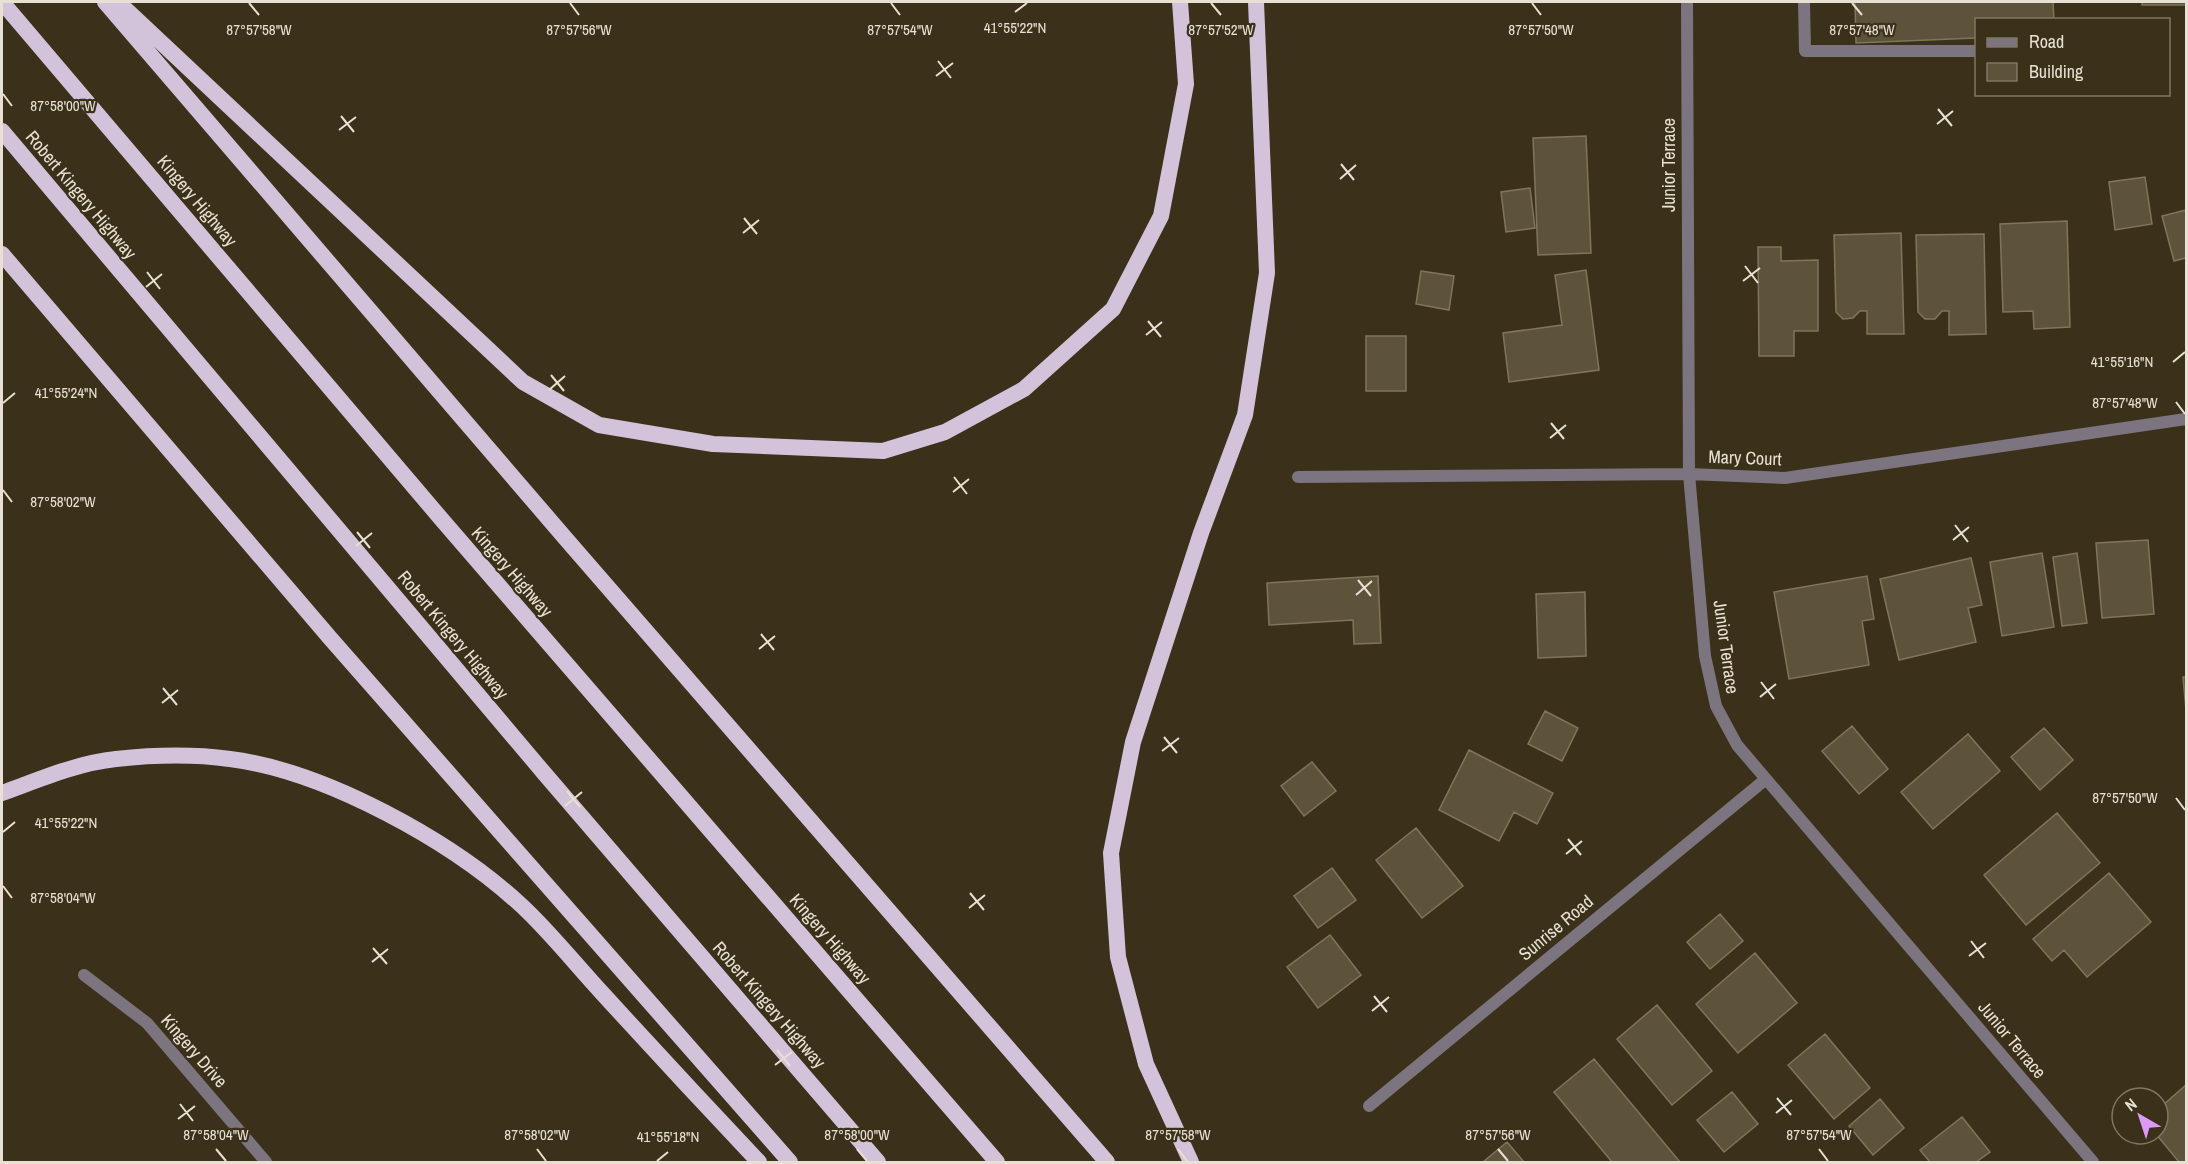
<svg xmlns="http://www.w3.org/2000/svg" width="2188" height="1164" viewBox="0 0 2188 1164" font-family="'Archivo Narrow',sans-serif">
<rect width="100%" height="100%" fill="#3b311a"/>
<path fill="#5d533b" stroke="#80755c" stroke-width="1.5" d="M1855,2h198l1,18h-78v18l-120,5z
M2142,2h44v3h-44z
M1586,136l5,117 -53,2 -5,-117z
M2145,177l7,47 -37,6 -6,-48z
M1530,188l5,40 -29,4 -5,-40z
M2186,210v48l-12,3 -12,-45z
M2067,221l3,106 -36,2 -1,-18 -30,1 -3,-88z
M1901,233l3,101h-37v-23h-7l-7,7 -10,1 -7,-7 -2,-77z
M1984,234l2,100 -37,1v-24h-7l-7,8h-10l-7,-7 -2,-77z
M1758,247h23v14l37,-1v71h-24v25h-35z
M1586,270l13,100 -90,12 -6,-49 59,-8 -7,-50z
M1421,271l33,5 -5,34 -33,-6z
M1366,336h40v55h-40z
M2148,540l6,74 -52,4 -6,-75z
M2042,553l12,74 -52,9 -12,-74z
M2077,553l10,70 -25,3 -9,-69z
M1971,558l11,47 -14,3 8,34 -77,18 -19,-81z
M1378,576l3,67 -27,1 -1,-24 -84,5 -2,-42z
M1867,576l7,43 -12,2 7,44 -80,14 -15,-87z
M1585,592l1,64 -48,2 -2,-64z
M2183,677h3v33z
M1545,711l33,17 -16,33 -34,-17z
M1852,726l36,43 -29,25 -37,-43z
M2044,728l29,32 -33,30 -29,-33z
M1968,734l32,37 -67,58 -32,-37z
M1469,750l84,43 -16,31 -23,-12 -15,29 -60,-31z
M1312,762l24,29 -32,25 -23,-30z
M2057,813l43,50 -74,62 -42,-50z
M1416,828l47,58 -41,32 -46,-58z
M1332,868l24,32 -38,28 -24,-32z
M2109,873l42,49 -64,55 -23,-27 -12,11 -19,-22z
M1720,914l23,27 -33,28 -23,-27z
M1330,935l31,40 -43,33 -31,-41z
M1755,953l42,50 -59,50 -42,-49z
M1657,1005l55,66 -40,34 -55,-66z
M1825,1034l45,54 -36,31 -46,-54z
M1594,1059l86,103h-68l-58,-70z
M2186,1085v77h-7l-23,-28h2v-36h-7l4,-4 8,11z
M1732,1092l26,32 -34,28 -27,-32z
M1880,1099l24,29 -31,27 -24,-29z
M1962,1117l28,35 -14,10h-46l-10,-12z
M1507,1142l17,20h-41z"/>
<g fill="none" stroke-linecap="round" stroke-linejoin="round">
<path stroke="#7c757f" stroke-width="12" d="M1804,2l1,49h171"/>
<path stroke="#7c757f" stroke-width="12" d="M1687,2l2,472 16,182 11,50 21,39 356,417
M1298,477l391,-3 96,4 401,-59
M84,975l63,48 119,139
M1369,1106l397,-327"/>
<path stroke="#d3c3da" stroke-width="16" d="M2,2l441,519 554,641
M105,2l461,537 541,623
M118,2l405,380 76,43 114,19 170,7 62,-19 79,-43 89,-80 48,-93 25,-132 -6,-82
M2,131l542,642 334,389
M2,254l328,384 460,524
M2,793c36,-13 75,-30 114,-34 37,-4 77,-5 114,0 95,12 222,82 292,147 29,27 54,59 81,88 52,57 104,113 156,168
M1191,1162l-45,-98 -28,-107 -7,-104 22,-111 68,-209 44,-118 22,-142 -11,-271"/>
</g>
<path fill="none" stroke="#e7e1d3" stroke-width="2" d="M249,3l10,12M570,3l9,12M891,3l9,12M1211,3l10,12M1532,3l9,12M1852,3l10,12M1015,12l12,-9M938,61l13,17M936,76l17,-13M3,94l9,12M1938,109l14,17M341,116l13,16M1937,124l16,-13M339,130l17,-13M1341,164l13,16M1340,179l16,-14M744,218l13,16M743,233l16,-13M1745,266l13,17M147,272l13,17M1743,281l17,-13M146,287l16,-13M1148,321l13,16M1146,335l16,-13M2173,362l12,-10M551,375l13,16M549,390l16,-14M2176,402l9,12M3,403l12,-10M1551,423l13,16M1550,438l16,-13M954,477l13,17M3,490l9,12M953,492l16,-13M1955,525l13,17M357,532l13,16M1953,540l16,-13M356,546l16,-13M1358,580l13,16M1356,595l16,-14M761,634l13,16M759,649l16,-13M1761,682l13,17M163,688l14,17M1760,697l16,-13M162,703l16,-13M1164,737l13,16M1162,751l17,-13M567,791l13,16M2176,798l9,12M565,806l17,-14M3,832l12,-10M1568,839l13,16M1566,854l16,-13M3,886l9,12M970,893l14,17M969,908l16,-13M1971,941l13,17M373,948l14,16M1969,956l17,-13M372,962l16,-13M1374,996l13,16M1372,1011l17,-14M777,1050l13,16M775,1065l17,-13M1777,1098l14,17M180,1104l13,17M1776,1113l16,-13M178,1119l17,-13M216,1149l10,12M537,1149l9,12M857,1149l10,12M1178,1149l9,12M1498,1149l10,12M1819,1149l9,12M657,1161l11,-9"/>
<g text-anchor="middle" stroke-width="4.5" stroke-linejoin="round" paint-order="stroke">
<g font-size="18" fill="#e7e1d3" stroke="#3b311a">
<text transform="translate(1669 165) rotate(-90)" y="6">Junior Terrace</text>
<text transform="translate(81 195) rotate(50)" y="6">Robert Kingery Highway</text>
<text transform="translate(197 201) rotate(50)" y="6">Kingery Highway</text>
<text transform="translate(1745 458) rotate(2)" y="6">Mary Court</text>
<text transform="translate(512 572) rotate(49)" y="6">Kingery Highway</text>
<text transform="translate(453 635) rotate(50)" y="6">Robert Kingery Highway</text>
<text transform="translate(1726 647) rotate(82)" y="6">Junior Terrace</text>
<text transform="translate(1556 928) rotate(-40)" y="6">Sunrise Road</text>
<text transform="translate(830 939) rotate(49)" y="6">Kingery Highway</text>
<text transform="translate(769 1005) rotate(49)" y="6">Robert Kingery Highway</text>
<text transform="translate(2012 1040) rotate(50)" y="6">Junior Terrace</text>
<text transform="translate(194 1051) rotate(49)" y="6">Kingery Drive</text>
</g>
</g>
<g font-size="15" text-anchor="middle" fill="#e7e1d3" stroke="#3b311a" stroke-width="4.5" stroke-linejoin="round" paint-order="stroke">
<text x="1015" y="33">41°55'22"N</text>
<text x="259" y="35">87°57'58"W</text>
<text x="900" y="35">87°57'54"W</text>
<text x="579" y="35">87°57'56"W</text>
<text x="1221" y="35">87°57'52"W</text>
<text x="1541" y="35">87°57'50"W</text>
<text x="1862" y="35">87°57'48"W</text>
<text x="63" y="111">87°58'00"W</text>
<text x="2122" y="367">41°55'16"N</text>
<text x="66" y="398">41°55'24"N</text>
<text x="2125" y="408">87°57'48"W</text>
<text x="63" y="507">87°58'02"W</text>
<text x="2125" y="803">87°57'50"W</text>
<text x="66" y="828">41°55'22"N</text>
<text x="63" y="903">87°58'04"W</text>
<text x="216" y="1140">87°58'04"W</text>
<text x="537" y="1140">87°58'02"W</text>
<text x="857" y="1140">87°58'00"W</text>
<text x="1178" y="1140">87°57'58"W</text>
<text x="1498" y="1140">87°57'56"W</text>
<text x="1819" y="1140">87°57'54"W</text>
<text x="668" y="1142">41°55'18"N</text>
</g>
<rect width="2188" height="1164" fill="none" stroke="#e7e1d3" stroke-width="6"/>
<rect x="1975" y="18" width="195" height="78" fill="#3b311a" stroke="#807764" stroke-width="1.5"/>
<rect x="1987" y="38" width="30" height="9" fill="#7c757f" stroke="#807764" stroke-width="1.5"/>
<text x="2029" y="48" font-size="18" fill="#e7e1d3">Road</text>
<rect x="1987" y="63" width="30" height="18" fill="#5d533b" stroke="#807764" stroke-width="1.5"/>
<text x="2029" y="78" font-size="18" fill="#e7e1d3">Building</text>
<g transform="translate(2140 1116) rotate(321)"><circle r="28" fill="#3b311a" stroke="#807764" stroke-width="1.5"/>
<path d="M0-4.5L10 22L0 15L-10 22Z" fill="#db9af6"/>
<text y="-9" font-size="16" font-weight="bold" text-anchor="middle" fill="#e7e1d3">N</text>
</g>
</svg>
